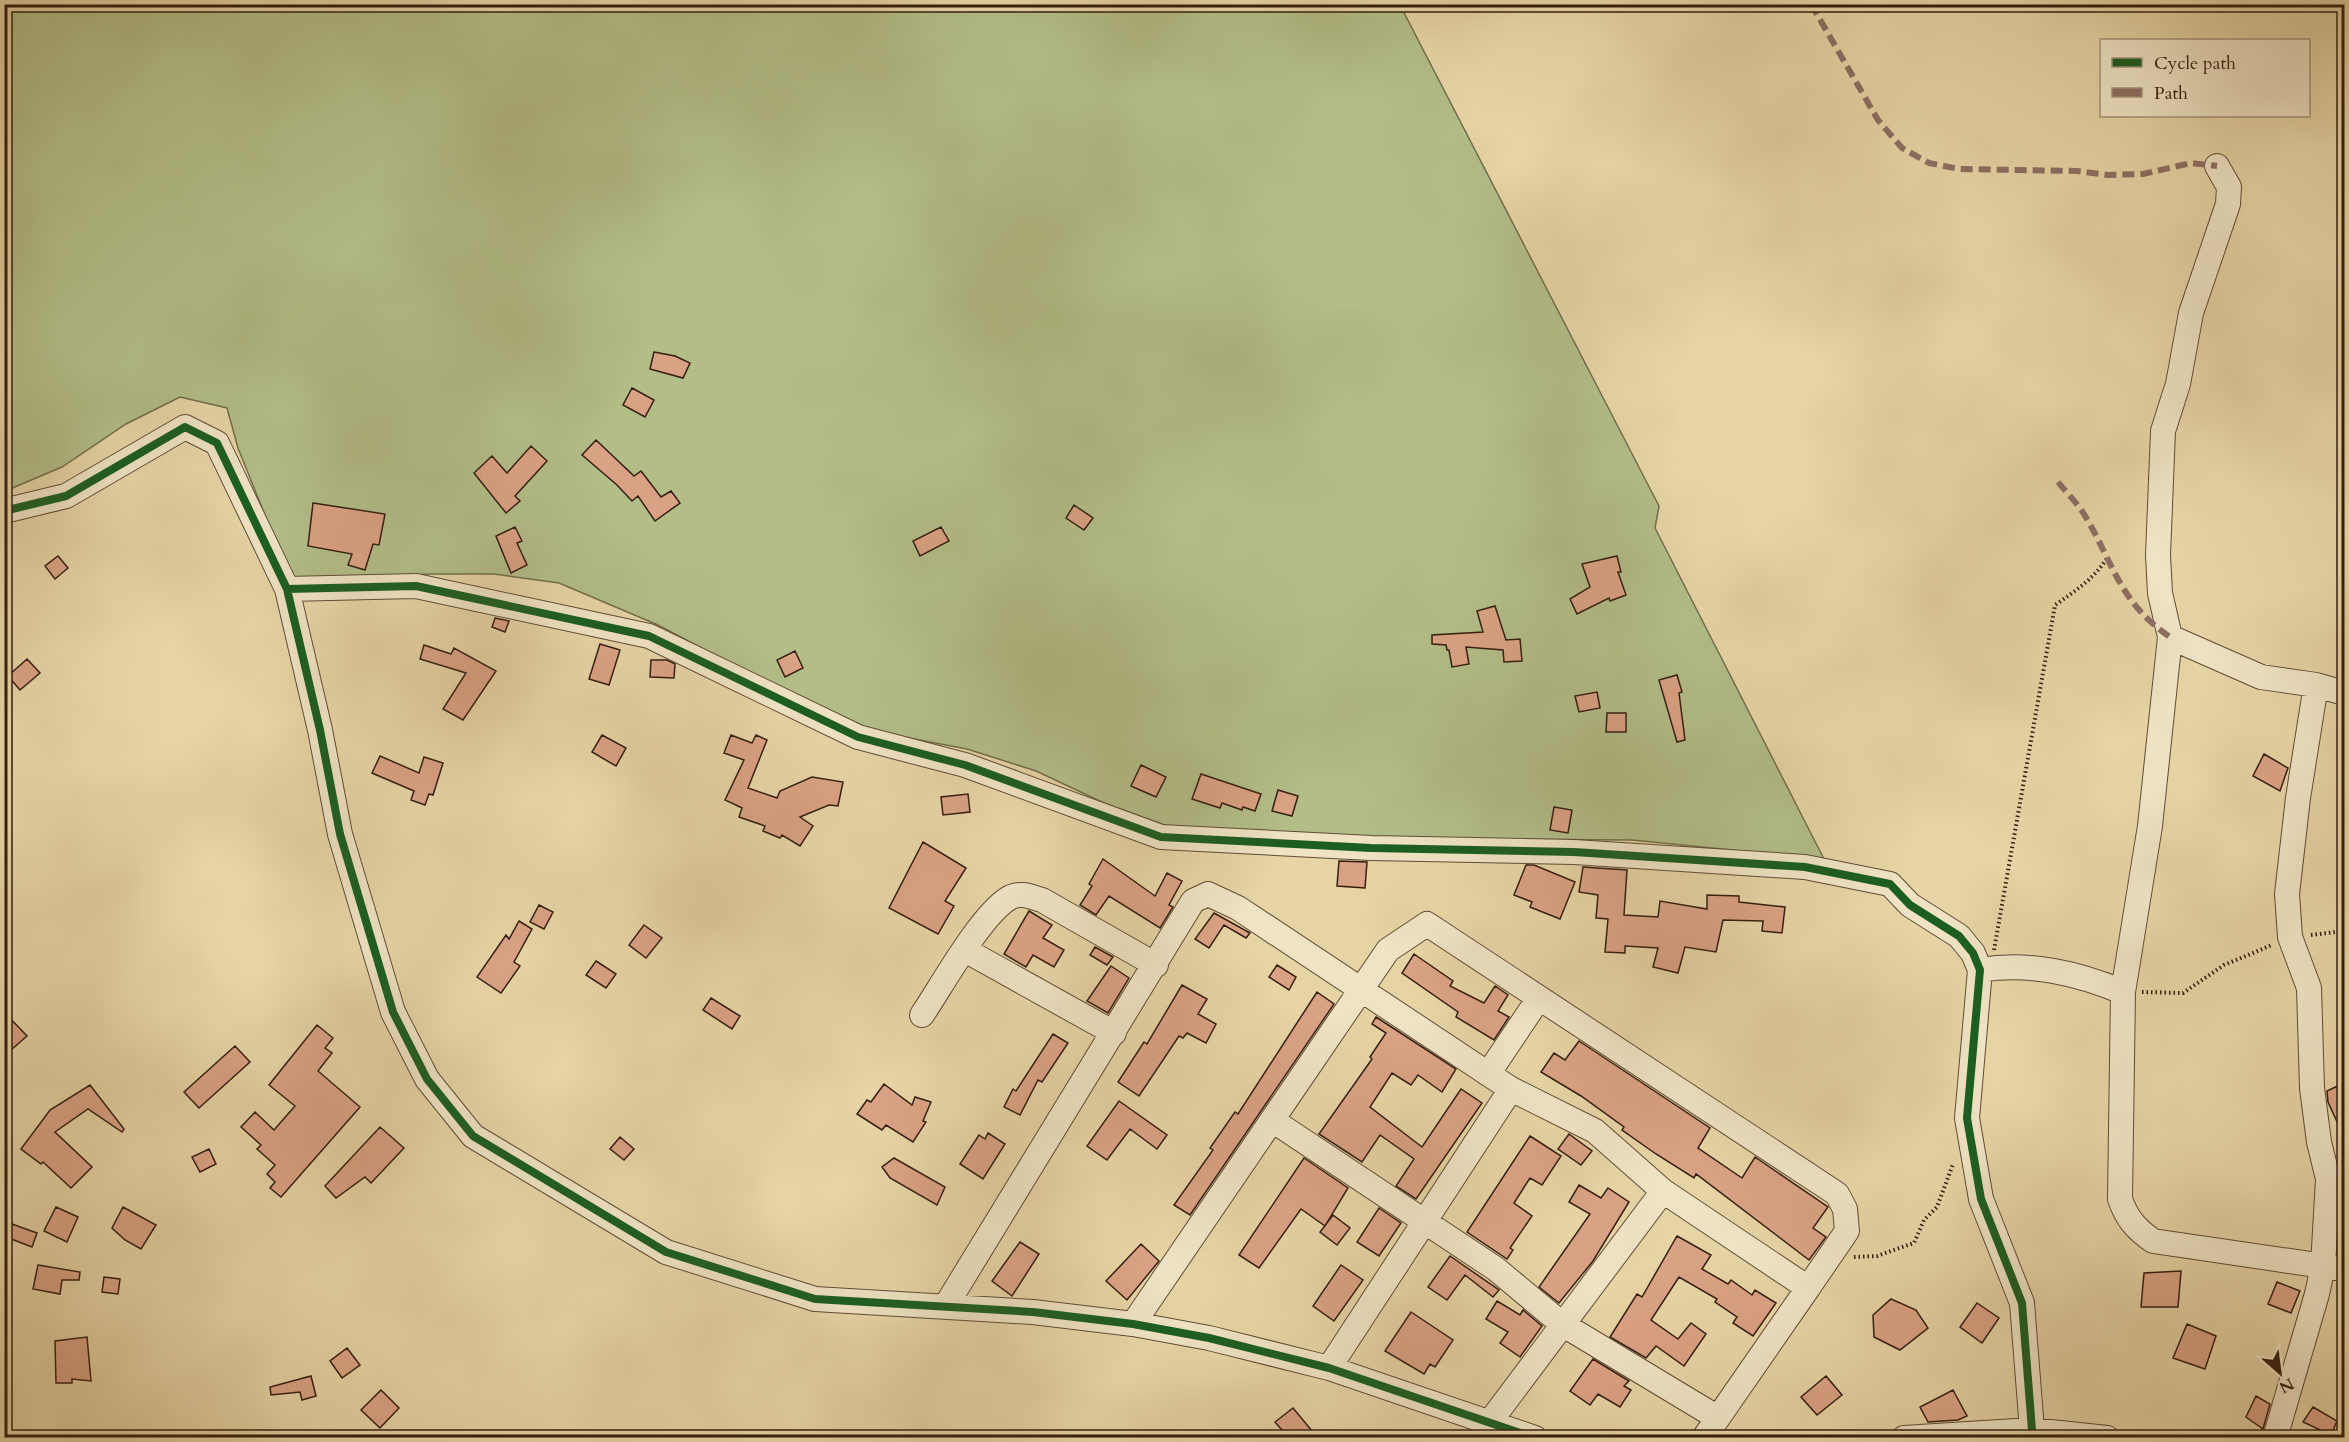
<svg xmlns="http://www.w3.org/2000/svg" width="2349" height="1442" viewBox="0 0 2349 1442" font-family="Cardo,serif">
<rect width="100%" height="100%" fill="#e6d4a5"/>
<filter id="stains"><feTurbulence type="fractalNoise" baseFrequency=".00333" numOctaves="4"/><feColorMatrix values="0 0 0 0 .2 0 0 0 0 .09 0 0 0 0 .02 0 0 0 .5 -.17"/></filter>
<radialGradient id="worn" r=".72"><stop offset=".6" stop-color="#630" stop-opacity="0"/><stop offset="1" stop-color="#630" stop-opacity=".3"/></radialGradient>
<path fill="#b2bd88" stroke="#736e4c" stroke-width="1.5" d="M5,5h1395l259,501 -4,22 169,331 -192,-19 -265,-2 -200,-12 -63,-23 -68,-32 -69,-22 -85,-16 -53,-17 -171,-91 -99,-42 -65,-9h-64l-139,6 -53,-132 -11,-40 -47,-11 -54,27 -64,43 -57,24z"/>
<path fill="#daa284" stroke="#341e10" stroke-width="1.5" d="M654,352l21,4 15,7 -7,15 -33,-9z
M632,388l22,12 -9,17 -22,-12z
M596,440l38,36 7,-5 20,26 10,-6 9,12 -25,18 -17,-25 -6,5 -15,-16 -35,-30z
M531,446l16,15 -32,35 5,5 -14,12 -32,-40 18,-17 15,17z
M313,503l72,11 -6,31 -6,-1 -8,26 -17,-5 4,-11 -44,-8z
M1074,505l19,13 -9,12 -18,-12z
M515,527l7,14 -5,2 10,22 -16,8 -15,-37z
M941,527l8,14 -29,15 -7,-15z
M58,556l10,12 -13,11 -10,-13z
M1617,556l4,16h-3l8,23 -16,6 -1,-3 -32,16 -7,-15 20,-12 -8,-23z
M1495,606l11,34 14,-1 2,22 -18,1 -1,-12 -37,-3 3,17 -17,3 -3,-17h-2l-1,-5 -14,-1v-9l51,-3 -6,-21z
M495,618l14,3 -4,11 -13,-5z
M600,644l20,6 -11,35 -20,-6z
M424,645l27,9 3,-6 42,23 -33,49 -20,-11 23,-36 -46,-14z
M795,651l8,17 -18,9 -8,-17z
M27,659l13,14 -20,17 -12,-14z
M651,660h16l8,4 -1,14 -24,-1z
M1677,675l5,17 -3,1 6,47 -8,2 -18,-62z
M1597,692l3,16 -21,4 -4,-16z
M1607,713h19v19h-20z
M602,735l24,13 -10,18 -24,-14z
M731,735l21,8 4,-8 11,5 -19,48 29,10 3,-7 32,-14 31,5 -5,24 -9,-1 -29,12 13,9 -13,20 -18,-11 -2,3 -17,-7 2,-5 -26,-9 3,-9 -17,-8 19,-40 -20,-7z
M2264,754l24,14 -8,23 -27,-15z
M380,756l39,17 5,-16 19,6 -10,32 -4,-1 -4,11 -14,-5 3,-9 -42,-18z
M1141,765l25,12 -10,20 -25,-11z
M1201,774l60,20 -6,17 -12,-4 -1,3 -20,-7 -2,5 -28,-9z
M1278,790l20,6 -6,20 -20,-5z
M968,794l2,18 -27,3 -2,-18z
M1554,807l18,3 -4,23 -18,-3z
M923,842l43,26 -21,33 9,5 -16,28 -49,-26z
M1103,859l52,37 12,-23 15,8 -13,24 4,2 -13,21 -51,-32 -13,19 -16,-10 12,-19 -3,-2z
M1339,861l28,1 -2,26 -28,-2z
M1526,865h8l41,17 -15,37 -30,-12 2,-5 -18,-7z
M1583,867l44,3 -3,45 34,2 2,-16 47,8v-14l32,1v6l46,5 -3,26 -20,-2 1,-10 -40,-1 -7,32 -31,-5 -7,26 -25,-6 5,-19 -33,-2v7l-20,-1 3,-33 -12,-1 2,-23 -19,-3z
M539,905l14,7 -9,17 -14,-7z
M1029,911l23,14 -9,13 21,12 -10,17 -21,-12 -7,12 -22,-13z
M1214,913l36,20 -4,5 -22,-13 -15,23 -14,-9z
M519,921l13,8 -18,33 6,4 -19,27 -24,-16 29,-42 3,4z
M644,925l18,13 -16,20 -17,-13z
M1095,947l18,10 -6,8 -17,-10z
M1414,954l39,27 -3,5 34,17 11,-17 13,9 -10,16 11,6 -15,23 -38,-23 2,-5 -56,-39z
M596,961l20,13 -10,14 -20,-13z
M1277,965l19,12 -7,13 -20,-13z
M1111,966l18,12 -21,35 -21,-12z
M1182,985l25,14 -9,15 18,10 -10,19 -19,-10 -4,5 -4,-2 -40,60 -21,-14 26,-40 3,2z
M1317,992l17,12 -144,211 -16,-10 39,-55 -3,-2 25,-36 3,2z
M711,998l29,18 -8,13 -29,-19z
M4,1012l23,24 -16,14 -7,-8z
M1376,1017l80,52 -14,23 -24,-17 -7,10 -19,-12 -22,34 52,40 39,-58 21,14 -66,96 -20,-13 18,-27 -34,-24 -18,27 -43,-28 53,-75 -2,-2 16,-24 -14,-9z
M317,1025l16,13 -8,10 7,5 -14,18 42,36 -79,90 -11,-9 5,-6 -8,-8 8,-9 -18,-16 4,-4 -20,-18 14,-15 19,18 21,-24 -26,-21z
M1053,1034l15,9 -26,39 -4,-2 -18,35 -16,-8 9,-18 3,2z
M1579,1041l131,87 -12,20 44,30 13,-21 73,50 -15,21 13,9 -17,23 -113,-86 -2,4 -38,-24 -34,-24 2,-3 -43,-31 -40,-24 13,-19 11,7z
M235,1046l15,16 -51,46 -15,-16z
M2344,1083v54l-16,-35 -1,-11z
M884,1084l28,21 3,-8 16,5 -8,19 3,1 -13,20 -27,-17 -4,5 -25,-16 10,-14 4,2z
M90,1085l34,44 -2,3 -34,-23 -33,23 37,35 -21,21 -28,-26 -2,2 -20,-15 29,-39z
M1119,1101l48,34 -10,14 -27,-20 -23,31 -20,-14z
M380,1127l24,21 -33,35 -6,-6 -29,21 -11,-12z
M988,1133l17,11 -22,35 -23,-15 19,-29 6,4z
M1569,1134l23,17 -11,14 -23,-16z
M1530,1136l31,20 -19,29 -12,-7 -16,25 18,13 -22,32 3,2 -6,9 -40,-27z
M620,1137l14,12 -10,11 -14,-11z
M209,1149l7,15 -16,8 -8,-15z
M894,1158l51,29 -8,18 -47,-27 -8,-11z
M1304,1158l44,30 -23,38 -24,-17 -42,59 -20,-13z
M1579,1185l22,13 7,-10 21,14 -36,59 -34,42 -20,-16 51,-73 -21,-12z
M56,1207l22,10 -11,25 -23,-11z
M123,1207l33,18 -15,24 -16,-9 -13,-12z
M1379,1208l22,15 -22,33 -22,-14z
M1333,1215l17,13 -13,17 -17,-13z
M12,1224l25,9 -5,14 -26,-10z
M1677,1236l34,19 -9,14 26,15 3,-4 21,15 3,-5 21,13 -23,33 -20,-13 4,-6 -22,-15 2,-3 -38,-22 -28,43 27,19 13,-16 15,11 -22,32 -28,-20 -10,12 -36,-21 27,-43 5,3z
M1020,1242l19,12 -27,42 -20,-15z
M1141,1244l18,17 -32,39 -21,-19z
M1450,1256l49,34 -6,7 -28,-22 -18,25 -19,-13z
M38,1265l42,7 -1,8h-17l-2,14 -27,-5z
M1341,1265l22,15 -29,41 -21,-15z
M2181,1271l-3,36h-37l3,-34z
M104,1277l16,2 -2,15 -16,-2z
M2277,1282l23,9 -9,22 -23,-9z
M1891,1299l25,11 12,18 -28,22 -26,-13 -1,-22z
M1497,1301l23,14 3,-5 19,16 -22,31 -20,-14 8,-11 -22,-13z
M1977,1303l22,15 -17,25 -22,-16z
M1411,1312l42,28 -18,27 -5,-3 -6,10 -39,-23z
M2187,1324l29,12 -11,33 -32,-11z
M87,1337l4,44 -19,-2v4h-16l-1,-42z
M347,1348l13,17 -18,13 -12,-17z
M1593,1359l36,22 -5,5 7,4 -11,17 -22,-13 -8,11 -20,-14z
M311,1376l5,20 -14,4 -2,-8 -29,3 -1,-8z
M1826,1376l16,19 -25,20 -16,-18z
M381,1390l18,18 -19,20 -19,-18z
M1953,1390l14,26 -9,4 -30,2 -8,-15z
M2256,1396l14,8 -7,25 -17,-12z
M2313,1407l24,14 -6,14 -28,-13z
M1293,1408l24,29h-29l-13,-15z"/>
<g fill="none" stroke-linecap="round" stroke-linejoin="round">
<defs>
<path id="minor" d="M2217,166l12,21 -1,17 -37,109 -13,71 -15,47 -5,124 2,38 10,44 91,40 55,8 28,8
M4,511l62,-15 119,-69 32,16 70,146 33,141 20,104 53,178 34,67 46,57 193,116 149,47 218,13 100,12 76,14 120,30 206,70
M287,589l129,-3 233,50 209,101 107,28 196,72 210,11 203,4 231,15 85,17 20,21 49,31 14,17 7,17 -13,148 14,81 41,104 10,127
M2170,637l-20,189 -27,166 -3,207c7,20 16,30 33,42l191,28
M965,950l149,83
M1980,970c50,-8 97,3 143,22
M922,1015c19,-28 61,-104 89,-118 11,-5 20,0 31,3l114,65
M1488,1074l51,-76
M1272,1120l224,149 66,55 156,94
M945,1307l248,-406 15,-7 30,14 273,181 84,42 68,60 145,97 -104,150
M1133,1324l255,-374 39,-26 410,270 8,15 2,22 -39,57
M1329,1368l182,-279
M1489,1423l174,-232
M1904,1438l128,-8 75,8
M2275,1438l42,-144 6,-28 5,-87 -9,-37 -7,-54 -3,-100 -19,-51 -3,-43 11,-96 18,-113"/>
</defs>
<use href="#minor" stroke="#604c35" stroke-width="26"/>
<path stroke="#341e10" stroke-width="4" stroke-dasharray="1.5 3" stroke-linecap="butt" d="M2311,935l33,-4
M1994,950l61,-345c20,-14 39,-26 52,-47
M2142,992l41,1 41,-28 48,-20
M1854,1257l23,-1 37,-13 10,-23 13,-13 16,-43"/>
<use href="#minor" stroke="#efe3c4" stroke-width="24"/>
<path stroke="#8d6e63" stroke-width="6" stroke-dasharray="12 6" stroke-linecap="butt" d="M1811,4l67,116 24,28 27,15 30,6 118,2 31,4 35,-1 48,-11 26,3
M2058,482c8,10 19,21 26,32 30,50 35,88 86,123"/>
<defs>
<path id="cycleway" d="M4,511l62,-15 119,-69 32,16 70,146 33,141 20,104 53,178 34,67 46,57 193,116 149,47 218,13 100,12 76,14 120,30 206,70
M287,589l129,-3 233,50 209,101 107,28 196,72 210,11 203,4 231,15 85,17 20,21 49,31 14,17 7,17 -13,148 14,81 41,104 10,127"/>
</defs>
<use href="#cycleway" stroke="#efe3c4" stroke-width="11"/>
<use href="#cycleway" stroke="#1b5e20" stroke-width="8"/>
</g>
<rect width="2349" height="1442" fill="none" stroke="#e6d4a5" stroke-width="24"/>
<rect x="6" y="6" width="2337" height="1430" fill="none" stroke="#341e10" stroke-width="3"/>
<rect x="12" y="12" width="2325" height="1418" fill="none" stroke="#341e10" stroke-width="1.5"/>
<rect x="2100" y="39" width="210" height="78" fill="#efe3c4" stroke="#a4947c" stroke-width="1.5"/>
<rect x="2112" y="58" width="30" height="9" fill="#1b5e20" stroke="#a4947c" stroke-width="1.5"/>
<text x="2154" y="69" font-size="18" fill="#341e10">Cycle path</text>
<rect x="2112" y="88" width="30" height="9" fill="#8d6e63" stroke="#a4947c" stroke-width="1.5"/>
<text x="2154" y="99" font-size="18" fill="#341e10">Path</text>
<g transform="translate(2280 1373) rotate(152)" stroke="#efe3c4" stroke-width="4.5" paint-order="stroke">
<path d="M0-4.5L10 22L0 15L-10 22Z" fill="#341e10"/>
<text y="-9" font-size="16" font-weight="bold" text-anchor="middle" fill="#341e10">N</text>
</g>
<rect width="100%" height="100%" filter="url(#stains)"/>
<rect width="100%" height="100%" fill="url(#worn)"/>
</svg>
